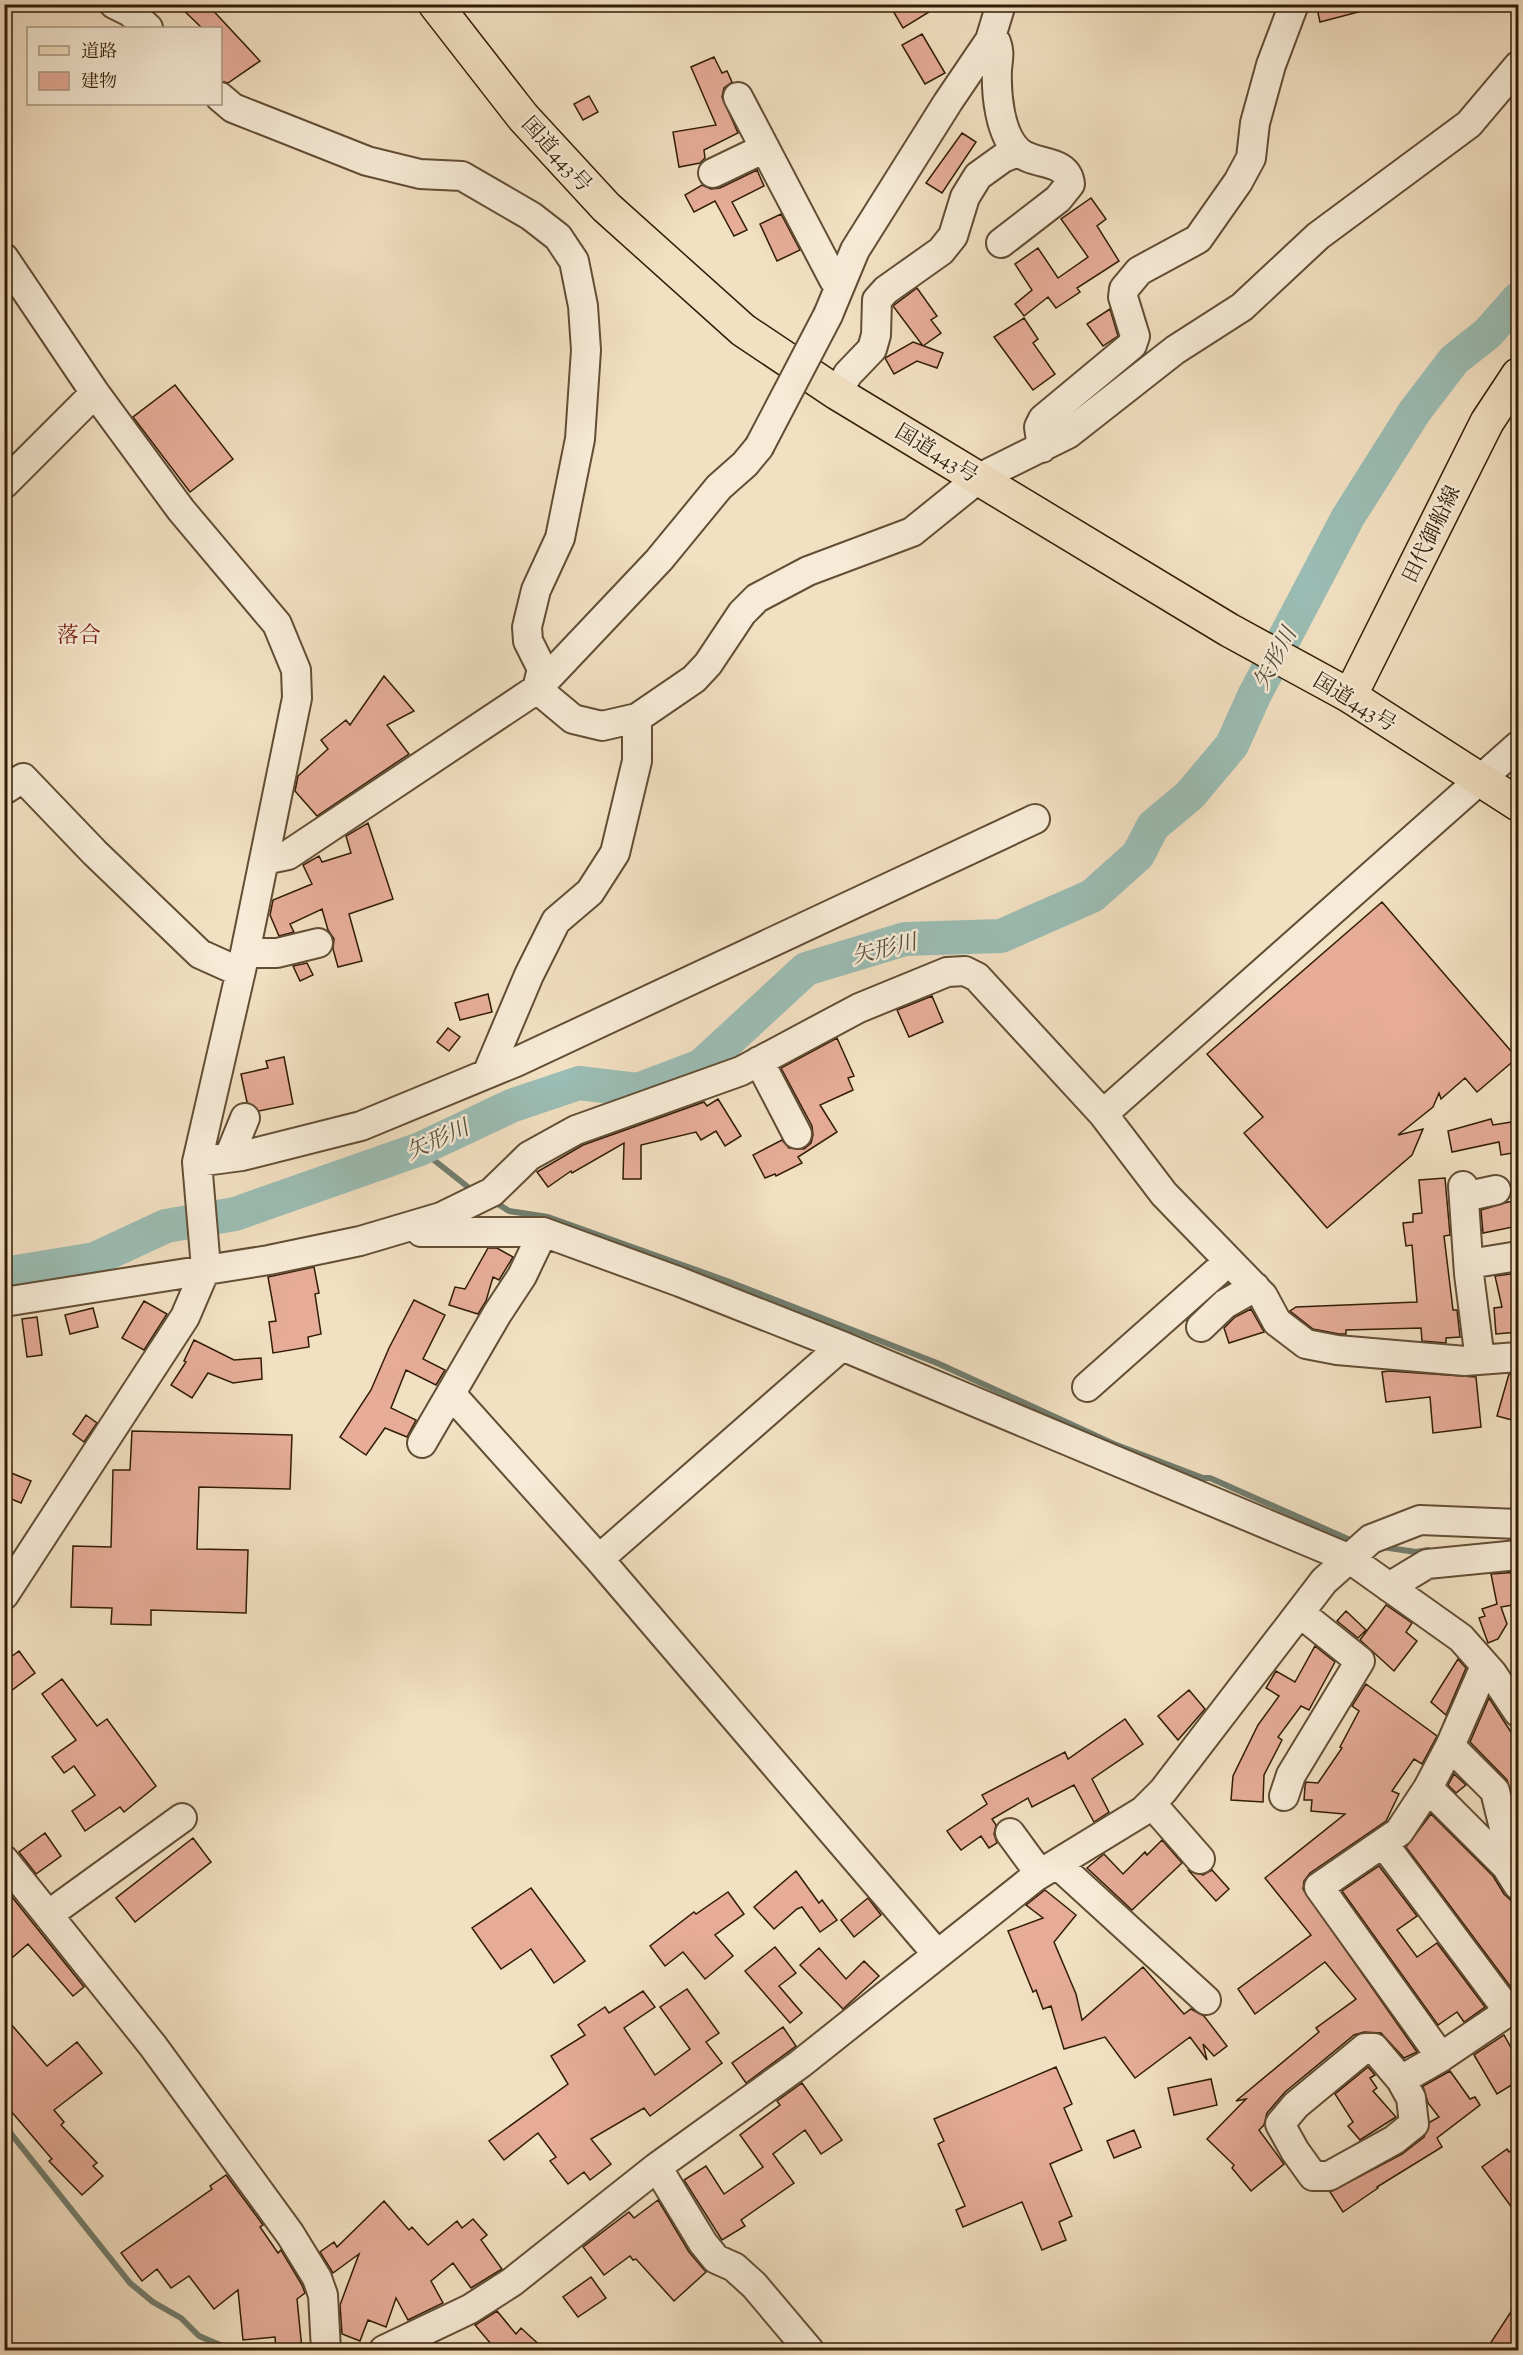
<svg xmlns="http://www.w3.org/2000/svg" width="1523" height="2355" viewBox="0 0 1523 2355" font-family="'Sorts Mill Goudy','Noto Serif JP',serif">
<rect width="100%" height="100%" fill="#f2e0c2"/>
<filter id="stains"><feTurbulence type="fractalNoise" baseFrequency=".00333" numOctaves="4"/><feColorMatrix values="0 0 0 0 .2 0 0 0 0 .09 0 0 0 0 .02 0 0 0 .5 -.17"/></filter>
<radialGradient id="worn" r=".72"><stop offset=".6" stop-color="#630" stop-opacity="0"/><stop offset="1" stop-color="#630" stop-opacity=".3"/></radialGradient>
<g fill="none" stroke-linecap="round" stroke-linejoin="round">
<path stroke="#717d6e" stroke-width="6" d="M420,1149l53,42
M493,1201l16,10 39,6 179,64 210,82 177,81 89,34h7l147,65
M1382,1547l34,5 12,-2
M4,2125l126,158 23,19 28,16 18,18 33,14"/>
<path stroke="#9bbdb4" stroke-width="34" d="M4,1274l91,-15 71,-33 69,-12 185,-65 91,-43 68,-23 59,7 63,-24 105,-97 99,-30 96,-3 91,-40 46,-41 15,-29 37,-31 42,-50 22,-49 94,-179 67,-106 39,-51 34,-27 30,-34"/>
</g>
<path fill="#e6ac98" stroke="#321d06" stroke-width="1.5" d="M177,4h30l53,57 -32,22 -8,-2v-53h-18z
M889,4h53l-39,24z
M1316,4h49l1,6 -46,12z
M922,34l23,39 -20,11 -23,-39z
M714,57l8,16 5,-2 5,11 -8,6 -2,9 16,36 -34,17 1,8 -5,5 -21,4 -6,-35 43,-7 -25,-58z
M589,96l9,16 -15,8 -9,-16z
M962,133l14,9 -34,51 -16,-10z
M757,170l7,16 -32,16 15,28 -13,6 -19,-35 -21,11 -9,-17 17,-10 9,4 9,-1z
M1091,198l15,21 -9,7 22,35 -42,27 3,4 -24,16 -8,-11 -24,19 -9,-12 17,-14 -17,-26 23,-16 20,30 30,-21 -27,-38z
M781,214l19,36 -23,11 -17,-37z
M917,288l20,28 -6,4 10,13 -18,13 -30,-40z
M1110,309l8,27 -15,10 -16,-22z
M1024,318l14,21 -5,4 22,31 -22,16 -39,-53z
M913,342l30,11 -6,15 -20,-7 -23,13 -9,-16z
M175,385l58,74 -43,33 -57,-75z
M384,676l30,35 -27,14 22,29 -92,62 -22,-25 3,-15 30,-27 -7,-9 25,-20 4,5z
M368,823l25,76 -44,15 13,47 -24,6 -5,-18 1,-10 -6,-9 -6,-21 -32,15 4,8 -15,4 -9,-21 3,-15 39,-16 -9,-19 16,-9 3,6 29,-9 -5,-17z
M1382,902l135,156 -40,34 -12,-14 -24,21 -2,-6 -6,14 -35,28 25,-6 -11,26 -85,73 -83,-95 19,-16 -56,-63z
M307,963l6,12 -13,6 -7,-15z
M488,994l4,18 -32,8 -5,-17z
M932,996l11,26 -34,15 -12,-27z
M448,1028l12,9 -11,14 -12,-9z
M837,1038l17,38 -6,2 5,12 -33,15 17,27 -39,25 4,6 -26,13 -1,-2 -10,4 -12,-23 29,-15 7,8 15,1 7,-6 2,-8 -1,-9 -31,-58z
M284,1057l9,47 -34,7 -12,-9 -6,-28 27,-6 -2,-7z
M718,1099l23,37 -16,10 -9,-15 -15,9 -5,-8 -55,13v34h-18l1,-36 -52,30 -1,-2 -23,16 -11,-15 46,-27 121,-43 3,4z
M1491,1119l2,6 25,-4v31l-17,3 -2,-13 -47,10 -4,-21z
M1445,1178l5,57 -6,1 9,74h4l3,27 -14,1v5l-24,-2 -1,-13 -75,2v4h-7l-26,-5 -23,-18 6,-4 121,-5 -5,-57 -6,1 -3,-23 10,-1v-8l9,-1 -3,-33z
M1518,1201v25l-35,7 -2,-23 27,-8z
M488,1248h9l16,9 -14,23 -6,-3 -7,24 -8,13 -29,-9 6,-18 10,2z
M314,1267l5,26 -4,1 6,40 -13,3 1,10 -36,6 -4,-31 7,-1 -8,-44z
M1518,1273v59l-22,2 -2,-26 8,-1 -7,-31z
M414,1300l31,15 -22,44 22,11 -9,15 -30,-15 -15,38 25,12 -9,17 -22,-9 -19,27 -26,-18 31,-47 18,-42z
M144,1301l23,13 -23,36 -22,-12z
M93,1308l5,19 -28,7 -5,-19z
M1251,1309l13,23 -35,11 -5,-15 11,-11z
M37,1317l5,38 -15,2 -5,-38z
M194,1340l40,20 27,-2 1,21 -29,4 -25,-10 -16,25 -21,-13 15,-23 -2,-1z
M1389,1371l87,6 5,50 -48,6 -3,-36 -44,5 -4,-30z
M1509,1374h9l-2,47 -19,-5z
M86,1415l11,8 -13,19 -11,-8z
M132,1431l160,4 -2,54 -91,-2 -2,62 51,1 -2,63 -95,-3v15l-40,-1 1,-16 -41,-1 2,-61 38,1 2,-77h17z
M4,1470l27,11 -10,22 -17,-7z
M1518,1572v32l-17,3 6,17 -9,15 -10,4 -9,-25 6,-2 -3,-7 15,-5 -6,-30z
M1386,1605l26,18 -6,9 11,9 -23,30 -34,-31z
M1346,1611l20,19 -8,8 -21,-17z
M1315,1646l20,16 -26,48 -8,-4 -23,31 4,3 -18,35 -1,27 -32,-2 2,-24 25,-51 21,-29 -13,-8 10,-17 19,11z
M19,1651l16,22 -31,23v-34z
M1458,1659l8,9 -20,47 -15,-13z
M62,1679l35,47 10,-7 49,67 -32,26 -4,-5 -35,24 -13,-20 23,-16 -21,-29 -10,7 -12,-16 24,-17 -34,-46z
M1366,1684l71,52 -15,28 -8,-5 -22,32 7,3 -13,27 -76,52 -6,8 -1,8 114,163 -13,6 -23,-25 -17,-1 -10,3 -69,57 -18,21 -3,12 -5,5 25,34 -33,27 -19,-23 2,-3 -27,-26 39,-40 -10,2 83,-69 -3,-4 40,-29 -31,-37 -70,52 -17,-25 73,-54 -46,-57 80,-64 -34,-3 1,-11h-8l1,-14 1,-4 12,1 24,-35 -2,-1 19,-36 -7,-5z
M1189,1690l16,19 -27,31 -20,-24z
M1489,1698l29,45v75l-11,-38 -37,-38z
M1125,1719l18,25 -51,35 17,33 -15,10 -20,-37 -42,22 -4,-9 -36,21 4,6 -2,9 3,9 -8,5 -8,-12 -20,14 -7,-9 -7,-10 40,-27 -5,-9 83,-43 3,7z
M1454,1774l12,11 -10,8 -8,-8z
M1431,1814l62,62 11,18 14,13v82l-5,1 -107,-143z
M45,1833l16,23 -25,18 -17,-22z
M193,1838l18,24 -76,60 -19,-24z
M1162,1840l20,23 -50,47 -45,-42 17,-14 19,20 22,-22 2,3z
M1379,1866l38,50 -20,14 20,27 20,-14 48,64 -21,15 -7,-10 -19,13 -96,-134z
M1212,1870l17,19 -13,12 -27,-30 14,4z
M796,1871l23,32 3,-3 15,20 -17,12 -18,-25 -5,2 -23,20 -20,-22z
M4,1887l80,100 -11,9 -45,-52 -15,13 -9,-10z
M531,1888l54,73 -31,22 -23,-34 -30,20 -29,-41z
M1045,1890l31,25 -22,27 22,52 6,26 61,-53 41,47 7,-5 13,7 23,30 -13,10 -11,-12 4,16 -17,-23 -55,41 -30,-41 -41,12 -13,-43 -8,3 -7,-19 -3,2 -25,-61 35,-13 -17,-13z
M728,1892l16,22 -29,21 18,21 -28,23 -22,-27 -18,14 -15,-20 44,-34 2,2z
M868,1898l13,17 -27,22 -13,-17z
M775,1947l21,26 -17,13 23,27 -12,10 -45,-52z
M819,1948l27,31 18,-18 15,15 -36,33 -43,-44z
M687,1989l32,44 -13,9 16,21 -72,53 -6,-8 -53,31 20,25 -21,16 -6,-8 -16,12 -18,-23 6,-4 -18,-24 -34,27 -15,-19 79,-57 -17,-28 34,-21 -7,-10 27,-18 4,6 34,-22 12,16 -31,21 31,47 35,-26 -30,-42z
M4,2016l43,50 30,-24 25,31 -48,37 10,12 -3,3 36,38 -4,3 10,10 -21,19 -33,-34 3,-2 -48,-56z
M783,2027l13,19 -50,37 -14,-20z
M1504,2035l14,25v21l-21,13 -23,-39z
M1056,2067l16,37 -8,4 18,42 -32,14 22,52 -13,6 7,18 -24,10 -20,-48 -59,25 -7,-17 9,-4 -27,-62 6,-3 -10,-22z
M1368,2067l7,8 -5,3 7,10 -4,3 23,26 -36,23 -12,-14 5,-4 -18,-28z
M1450,2071l20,28 5,-2 5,8 -43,33 5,9 -65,40 1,1 -35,24 -13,-20 72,-38 22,-17 6,-15 9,-5 -11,-14 -5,-17z
M1211,2079l6,26 -43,10 -6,-27z
M802,2083l40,57 -21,14 -16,-24 -32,24 21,29 -53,37 4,6 -23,14 -38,-60 22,-14 18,28 39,-27 -23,-32 40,-30 -3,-4z
M1134,2130l7,17 -27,11 -7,-17z
M1507,2149l2,3 3,-2 6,9v57l-36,-49z
M226,2175l37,50 -3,2 18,26 3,-3 21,35 3,8 -8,6 5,50 -26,1 -1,-13 -32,3 -5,-50 -24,19 -25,-33 -18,12 -14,-19 -15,12 -21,-28 91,-64 -2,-3z
M658,2200l31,52 17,20 -32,29 -38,-42 -3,1 -3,-4 -26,19 -21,-28 46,-35 5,6z
M384,2201l25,29 3,-3 16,18 29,-24 5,7 11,-9 14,16 -6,5 21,29 -31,19 -18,-25 -22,18 12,22 -35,17 -12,-22 -10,29 -18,-7 -8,21 -18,-7 -2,-29 19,-51 -26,19 -13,-21 14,-10 3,5z
M591,2277l15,21 -28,19 -15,-20z
M1518,2301v31l-9,18h-23z
M497,2311l19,23 5,-6 24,22h-49l-21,-25z"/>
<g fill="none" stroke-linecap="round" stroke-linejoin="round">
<defs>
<path id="minor" d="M114,4l16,8 18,16
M990,40l6,2c4,10 2,16 1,27 -1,23 2,66 22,83 16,14 48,6 51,32l-12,15 -57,44
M220,97l13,11 134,53 53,13 42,2 69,40 27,21 16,24 9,45 3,44 -6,89 -20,99 -24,52 -9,37 1,14 14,28 -5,20
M738,97l96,183 6,5
M713,173l52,-25
M4,258l91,135 86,117 96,114 19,46 1,28 -52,255 -48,209 9,106 -21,49 -181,278
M828,315l27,-65 93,-148 42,-62 11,-36
M837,393l11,-19 24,-25 4,-14 1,-35 9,-10 55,-39 12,-15 12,-39 13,-21 25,-18 15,-6
M1042,448l-3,-21 4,-8 89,-74 3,-9 -12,-39 1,-8 15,-18 59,-32 40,-57 13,-24 4,-35 16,-58 23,-61
M4,484l91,-91
M537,689l36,30 29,7 35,-8 57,-39 14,-15 34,-51 15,-15 51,-27 104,-39 67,-54 89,-44 107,-84 67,-43 76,-71 151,-112 49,-58
M4,790l19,-12 72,75 105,101 40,18
M264,860l24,-5 249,-166 122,-129 60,-73 26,-23 14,-17
M245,953h32l41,-10
M759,1061l38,73
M487,1074l42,-99 27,-54 34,-29 25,-39 22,-92v-43
M1103,1114l415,-368
M229,1157l16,-39
M197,1162l45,-6 119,-30 155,-64 519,-243
M1463,1186l6,88 11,86
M1464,1197l32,-7
M421,1232h122l137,50 162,64 508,213 111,79 31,35 26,39
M1469,1264l49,-8
M4,1302l265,-42 91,-19 81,-24 51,-25 37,-36 47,-26 165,-59 118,-63 88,-36 18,-1 12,6 126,137 61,80 99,102 14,26 29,22 31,6 128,11 53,-4
M1201,1327l24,-23 30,-17
M842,1346l-243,213 338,395
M1087,1387l142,-126
M451,1394l148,165
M422,1443l75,-129 25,-38 21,-44
M1389,1587l38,-23 91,-9
M1485,1666l-35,80 45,45 10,41 1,34 12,19
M1450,1746l-22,42 78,78
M1428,1788l-29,44 -80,55 122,170 77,-52
M1284,1796l7,-21 69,-114 -60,-48
M1151,1803l49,56
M1010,1833l30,41
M1383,1843l126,169
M4,1860l149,186 137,188 27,44 6,17 3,55
M1057,1864l149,136
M48,1915l134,-97
M1401,2080l10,18 3,26 -20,16 -65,36h-16l-18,-25 -15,-27 16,-19 69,-57h9l27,32 40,-23
M657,2167l46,76 13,16 18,8 20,18 55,65
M384,2350l86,-41 42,-27 145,-115 143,-103 235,-187 108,-66 20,-20 161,-210 47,-42 49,-19 98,4"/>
<path id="major" d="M1350,696l137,-274 31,-47"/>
<path id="highway" d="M435,4l88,113 83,90 137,123 94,63 392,237 121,66 168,108"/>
</defs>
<use href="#minor" stroke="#624e35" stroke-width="32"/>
<use href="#major" stroke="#321d06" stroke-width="36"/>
<use href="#highway" stroke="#321d06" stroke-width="36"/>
<use href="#minor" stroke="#f7ebd7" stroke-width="28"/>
<use href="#major" stroke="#f2e0c2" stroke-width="33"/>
<use href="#highway" stroke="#f2e0c2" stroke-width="33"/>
<defs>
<path id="minor-bridge" d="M759,447l69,-132"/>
</defs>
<use href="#minor-bridge" stroke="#624e35" stroke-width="32" stroke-linecap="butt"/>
<use href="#minor-bridge" stroke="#f7ebd7" stroke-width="28"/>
</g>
<g text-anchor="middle" stroke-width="5" stroke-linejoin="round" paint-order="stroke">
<g font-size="21" fill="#321d06" stroke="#f7ebd7">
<text transform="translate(557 154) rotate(48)" y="7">国道443号</text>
<text transform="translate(937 453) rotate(31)" y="7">国道443号</text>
<text transform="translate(1431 534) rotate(-64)" y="7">田代御船線</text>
<text transform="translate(1355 702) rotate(31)" y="7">国道443号</text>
</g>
<g font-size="22" fill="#7a1f14" stroke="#f7ebd7">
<text x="79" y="642">落合</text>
</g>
<g font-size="22" font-style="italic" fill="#524d3a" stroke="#f7ebd7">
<text transform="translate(1274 658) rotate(-62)" y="8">矢形川</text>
<text transform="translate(884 948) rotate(-13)" y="8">矢形川</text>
<text transform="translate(437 1139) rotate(-24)" y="8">矢形川</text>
</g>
</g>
<rect width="1523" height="2355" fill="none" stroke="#f2e0c2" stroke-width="24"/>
<rect x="6" y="6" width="1511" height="2343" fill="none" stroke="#321d06" stroke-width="3"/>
<rect x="12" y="12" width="1499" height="2331" fill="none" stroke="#321d06" stroke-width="1.5"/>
<rect x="27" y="27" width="195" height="78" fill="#f7ebd7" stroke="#a89983" stroke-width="1.5"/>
<rect x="39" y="46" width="30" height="9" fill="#f2e0c2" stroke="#a89983" stroke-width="1.5"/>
<text x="81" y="57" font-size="18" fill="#321d06">道路</text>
<rect x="39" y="72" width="30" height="18" fill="#e6ac98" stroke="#a89983" stroke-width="1.5"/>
<text x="81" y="87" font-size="18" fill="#321d06">建物</text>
<rect width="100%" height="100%" filter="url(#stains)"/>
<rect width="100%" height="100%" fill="url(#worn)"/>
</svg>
